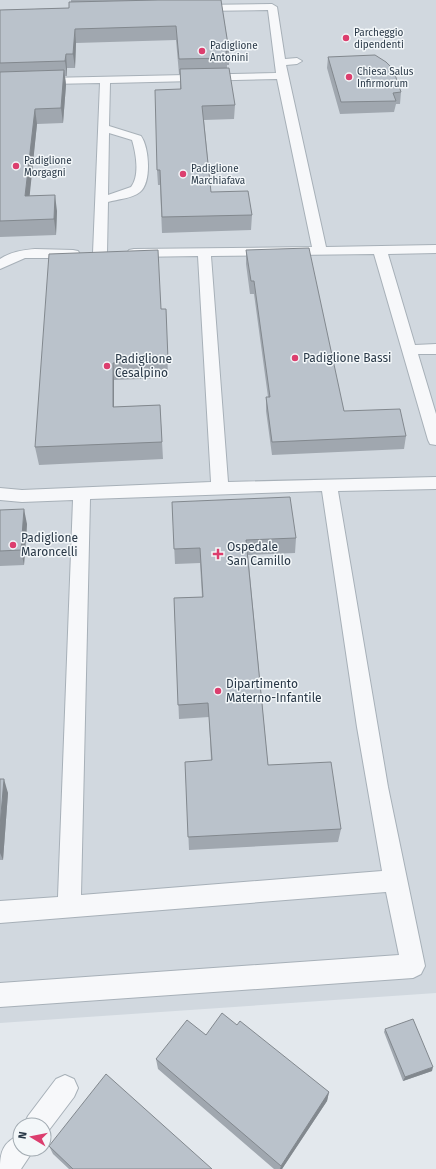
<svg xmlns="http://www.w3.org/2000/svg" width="436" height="1169" viewBox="0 0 436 1169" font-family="'Fira Sans',sans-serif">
<rect width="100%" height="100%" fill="#e3e8ed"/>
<path fill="#d1d8df" d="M0,0h436v993l-436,30z"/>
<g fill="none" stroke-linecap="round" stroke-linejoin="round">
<defs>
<path id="service" d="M272,4l5,3 8,52 12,-1 5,3 -5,3 -11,1 40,182 110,-2v8l-48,1 27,91 21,-1v10h-18l18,60v31l-6,-1 -2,-4 -54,-186 -163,2 17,226 208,-5v12l-98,2 50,296 37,179 -4,8 -8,4 -413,29v-24l399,-28 -13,-63 -386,31v-22l58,-4 15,-397 -51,2 -22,-2v-12l22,2 189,-8 -13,-226 -64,1 -5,-1 -2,-3 2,-3 5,-1 178,-2 -35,-168 -167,4 -1,43 32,10c8,11 11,46 -1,56 -8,7 -23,7 -32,10l-1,51 -2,3h-10l-2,-3 7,-170 -100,2v-6l276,-6 -8,-63 -69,1 -5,-3 5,-3zM109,133l23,7c4,13 8,36 -1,47l-23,8zM322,491l35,236 25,144 -301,24 9,-396z
M35,249l38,1 5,1 2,3 -2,3 -5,1h-48l-25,11v-10c10,-7 23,-9 35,-10z
M65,1075l9,4 4,9 -4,9 -28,37 -2,1v-10h-20l4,-9 28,-37z
M20,1135v14h13l-4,8 -8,12h-21c0,-17 3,-27 20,-34z"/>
</defs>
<use href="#service" stroke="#a7b0b8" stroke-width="2"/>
<use href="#service" fill="#f7f8fa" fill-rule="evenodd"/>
</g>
<path fill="#a0a7af" d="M71,0h150l8,51v14h-2v3l8,37 -1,14 -30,1 7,72 41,23 -1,15 -89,3 -2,-48h-2l-1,-15 23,-80v-16h-1l-3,-34 -100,3 -1,25h-8v8h-2l1,9 -3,38 -26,1 -8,72 28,15 -1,24 -56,2v-227l69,-2 2,-6z
M328,57l73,35 -1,12h-4l-2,8 -54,2 -13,-46z
M246,250l98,161 62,25 -2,13 -132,6 -6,-44v-14h2l-14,-103h-4l-4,-30z
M161,309h5l2,69 -54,2v27l46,-2 3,54 -124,6 -4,-18z
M172,502l124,36 -1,15 -47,2 20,210 73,64 -3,13 -149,8 -4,-88 26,-2 -2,-43 -30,2 -5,-121 28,-1 -2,-34 -25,1z
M0,510l27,14 -3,41 -24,1z
M0,779l8,14 -5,67h-3z
M237,1025l92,67 -2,9 -45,68h-8l-116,-100 -2,-10 50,-24z
M385,1029l47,42 -29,10 -19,-49z
M49,1146l163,23h-143l-16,-15z"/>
<path fill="#82888e" d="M75,29l1,14 -1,25 -2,-14z
M66,54l1,14v8l-2,-15z
M64,70l2,15 -3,38 -2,-15z
M35,109l2,15 -9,88 -3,-16z
M55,195l2,16 -1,24 -2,-16z
M113,363l1,17v44l-1,-17z
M24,509l3,15 -3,41 -3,-15z
M4,779l4,14 -5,67 -3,-7v-27z
M433,1067l-1,4 -29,10 2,-4z
M329,1092l-2,9 -45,68h-2l1,-3z"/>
<path fill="#bac2cb" stroke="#82888e" d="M158,0h63l8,51h-3l1,7 -48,1 -3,-33 -101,3 -2,25h-7l-1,7 -65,2v-53l69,-2v-6z
M375,55l11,7 7,7 8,23 -8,1 3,8 -55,1 -13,-45z
M229,68l6,37 -33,1 9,86 37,-1 4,24 -90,2 -2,-47h-3l-2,-80 26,-1 -1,-20z
M64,70l-3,38 -26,1 -10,87 30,-1 -1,24 -54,2v-149z
M309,248l35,163 56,-2 6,27 -134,6 -6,-45h4l-16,-116h-3l-5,-31z
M158,250l3,59h5l2,51 -55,3v44l47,-2 2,37 -127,5 14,-193z
M290,497l6,41 -50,2 22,225 63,-3 10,67 -153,8 -3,-75 27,-2 -4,-57 -30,2 -4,-107 29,-1 -3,-49 -26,1 -2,-47z
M24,509l-3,41 -21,1v-41z
M0,779h4l-4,47z
M222,1013l15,12 3,-4 89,71 -48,74 -125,-107 31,-39 19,15z
M413,1019l20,48 -28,10 -20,-48z
M106,1074l106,95h-139l-24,-23z"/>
<g fill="#dc3e6e" stroke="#f3f7f9" stroke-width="1.5">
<circle cx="346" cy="38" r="4"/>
<circle cx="202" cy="51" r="4"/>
<circle cx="349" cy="77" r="4"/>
<circle cx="16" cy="166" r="4"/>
<circle cx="183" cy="174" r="4"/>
<circle cx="295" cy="358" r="4"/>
<circle cx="107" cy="366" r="4"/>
<circle cx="13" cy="545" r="4"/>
<path d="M216 548h4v4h4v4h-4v4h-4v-4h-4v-4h4z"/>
<circle cx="218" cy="691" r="4"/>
</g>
<g text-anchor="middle" stroke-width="3" stroke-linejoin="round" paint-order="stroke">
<g font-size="10" fill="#293847" stroke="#f3f7f9" text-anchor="start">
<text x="354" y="36">Parcheggio<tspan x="354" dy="12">dipendenti</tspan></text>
<text x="210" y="49">Padiglione<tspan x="210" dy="12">Antonini</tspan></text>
<text x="357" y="75">Chiesa Salus<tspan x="357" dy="12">Infirmorum</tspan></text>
<text x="24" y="164">Padiglione<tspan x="24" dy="12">Morgagni</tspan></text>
<text x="191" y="172">Padiglione<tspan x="191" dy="12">Marchiafava</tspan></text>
</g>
<g font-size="12" fill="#293847" stroke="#f3f7f9" text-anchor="start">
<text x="303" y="362">Padiglione Bassi</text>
<text x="115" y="363">Padiglione<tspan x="115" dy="14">Cesalpino</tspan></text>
<text x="21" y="542">Padiglione<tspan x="21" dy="14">Maroncelli</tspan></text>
<text x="227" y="551">Ospedale<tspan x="227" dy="14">San Camillo</tspan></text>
<text x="226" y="688">Dipartimento<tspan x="226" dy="14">Materno-Infantile</tspan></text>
</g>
</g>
<g transform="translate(32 1137) rotate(280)"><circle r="19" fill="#f3f7f9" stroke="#a2abb2"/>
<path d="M0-3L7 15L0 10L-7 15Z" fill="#dc3e6e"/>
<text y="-6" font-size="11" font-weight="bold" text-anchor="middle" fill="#293847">N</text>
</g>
</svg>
